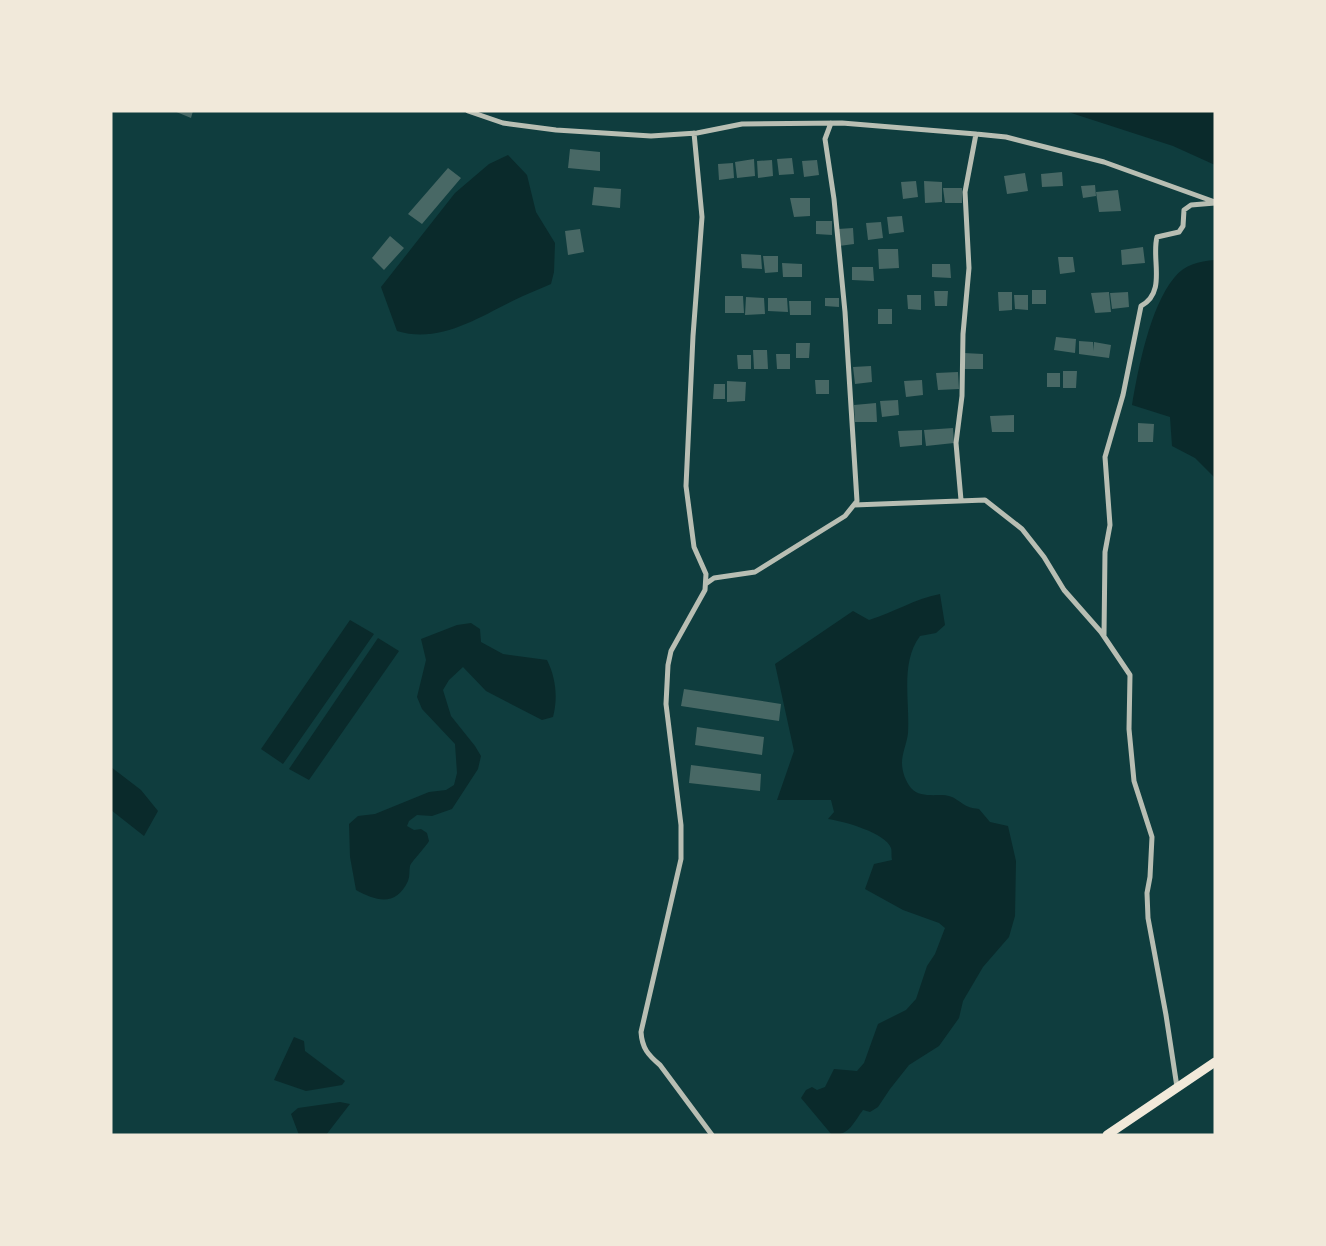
<svg xmlns="http://www.w3.org/2000/svg" width="1326" height="1246" viewBox="0 0 1326 1246" font-family="'Exo 2',sans-serif">
<rect width="100%" height="100%" fill="#0f3d3e"/>
<path fill="#0a2a2b" d="M1065,111h150v54l-42,-19z
M508,155l19,20 9,37 19,31 -1,29 -3,12c-9,4 -19,8 -28,12 -40,18 -81,49 -126,35l-16,-44 74,-94 34,-29z
M1215,260v216l-1,1 -19,-19 -23,-12 -2,-29 -38,-12c6,-36 18,-98 42,-127 10,-13 25,-17 41,-18z
M940,594l5,31 -9,8 -16,3c-20,27 -10,65 -12,97 -1,10 -6,20 -6,30 0,9 4,19 9,25 11,12 29,4 41,9 12,6 11,10 27,12l11,13 18,4 8,35 -1,55 -6,21 -26,30 -20,34 -4,17 -20,28 -30,19 -19,24 -12,18 -8,5 -7,-2c-10,13 -13,25 -31,25l-31,-37 5,-8 6,-3 5,3 8,-3 9,-18 23,2 7,-8 14,-39 28,-14 10,-11 11,-33 8,-12 10,-26 -6,-5 -36,-13 -38,-21 9,-25 18,-4c-1,-4 0,-9 -1,-12 -5,-15 -48,-27 -63,-29l6,-7 -3,-12h-54l17,-49 -19,-87 78,-53 16,9c26,-8 45,-21 71,-26z
M350,620l24,14 -91,130 -22,-15z
M471,623l9,6 1,13 22,12 44,6c9,18 11,38 6,57l-11,3 -56,-29 -23,-24 -14,13 -6,10 8,26 24,30 6,10 -3,13 -26,40 -20,7 -15,-1 -8,6 -2,5 7,4 7,-1 6,4 2,8c-4,7 -18,21 -19,25 -1,5 0,10 -2,15 -12,26 -32,20 -52,9l-6,-33 -1,-33 9,-8 17,-2 54,-22 17,-2 8,-5 3,-12 -2,-29 -33,-35 -5,-12 9,-37 -5,-21 36,-14z
M378,638l21,13 -90,129 -20,-11z
M111,767l30,23 17,21 -14,25 -33,-26z
M294,1037l10,4 1,10 40,30 -3,4 -36,6 -32,-11z
M340,1102l10,2 -24,31h-27l-8,-21 7,-6z"/>
<path fill="#486865" d="M174,111h19l-2,7z
M570,149l30,3v19l-32,-3z
M792,158l2,16 -15,1 -2,-16z
M754,159l1,17 -18,2 -2,-16z
M772,160l1,16 -15,2 -1,-17z
M817,160l2,15 -15,2 -2,-16z
M733,163l1,15 -15,2 -1,-16z
M448,168l13,10 -39,46 -14,-10z
M1062,172l1,14 -21,1 -1,-13z
M1025,173l3,18 -21,3 -3,-18z
M916,181l2,16 -15,2 -2,-17z
M924,181l18,1v20l-17,1z
M1095,185l1,11 -13,2 -2,-12z
M594,187l27,2 -1,19 -28,-3z
M943,188h19v15h-17z
M1118,190l3,21 -22,1 -3,-20z
M790,198h20v18l-16,1z
M902,216l2,16 -15,2 -2,-17z
M816,221h16v14l-16,-1z
M881,222l2,16 -15,2 -2,-17z
M853,228l1,16 -15,2 -1,-17z
M580,229l4,23 -16,3 -3,-24z
M390,236l14,12 -20,22 -12,-12z
M1143,247l2,16 -23,2 -1,-15z
M878,249h20l1,19 -20,1z
M741,254l20,1 1,14 -20,-1z
M763,256h15v16l-13,1z
M1058,257h15l2,15 -15,2z
M782,263l20,1v13h-19z
M932,264h18l1,14 -19,-1z
M852,267h21l1,14 -22,-1z
M1032,290h14v14h-14z
M934,291h14l-1,15h-12z
M998,292h14v18l-13,1z
M1109,292l2,20 -16,1 -4,-20z
M1128,292l1,15 -17,2 -2,-16z
M907,295h14v15l-13,-1z
M1014,295h14v15l-13,-1z
M725,296h18l1,17h-19z
M746,297l18,1 1,16 -20,1z
M768,298h19l1,14 -20,-1z
M825,298h14v9l-14,-1z
M789,301h22v14h-21z
M878,309h14v15h-14z
M1056,337l20,2 -1,14 -21,-3z
M1079,341l14,1v9l1,-9 17,3 -2,13 -30,-4z
M796,343h14l-1,15h-13z
M753,350h14l1,19h-14z
M964,353l19,1v15h-19z
M776,354h14v15h-13z
M737,355h14v14h-13z
M871,366l1,16 -17,2 -2,-17z
M1063,371h14l-1,17h-13z
M958,372l1,17 -21,1 -2,-17z
M1047,373h13v14h-13z
M815,380h14v14h-13z
M922,380l1,15 -17,2 -2,-16z
M727,381l19,1 -1,19 -18,1z
M714,384h11v15h-12z
M898,400l1,15 -17,2 -2,-16z
M876,403l1,19h-22l-1,-17z
M1014,415v17h-22l-2,-16z
M1138,423l16,1 -1,18h-15z
M953,428l1,15 -28,3 -2,-16z
M922,430v15l-22,2 -2,-16z
M684,689l97,15 -2,17 -98,-15z
M697,727l67,10 -2,18 -67,-10z
M691,765l70,9 -1,17 -71,-8z"/>
<g fill="none" stroke-linecap="round" stroke-linejoin="round">
<path stroke="#b8beb3" stroke-width="5" d="M468,111l35,12 53,7 95,6 46,-3 45,-9 100,-1 134,11 30,3 98,25 111,40
M694,133l8,84 -9,119 -7,150 8,61 12,27 -1,16 -34,61 -3,14 -2,39 15,121v34l-40,173c1,16 7,23 19,33l52,70
M961,500l-5,-57 6,-47 1,-62 6,-66 -4,-76 11,-58
M854,505l131,-5 37,29 22,28 20,33 37,42 29,43 -1,54 5,52 18,56 -2,40 -3,16 1,25 18,97 11,72
M707,583l7,-5 41,-6 90,-56 12,-15 -12,-189 -11,-113 -9,-60 6,-16
M1104,635l1,-83 5,-27 -5,-68 18,-62 18,-89c26,-14 10,-47 16,-69l22,-5 4,-6 1,-16 7,-5 24,-2"/>
<path stroke="#f1e9da" stroke-width="9" d="M1107,1135l108,-73"/>
</g>
<rect width="1326" height="1246" fill="none" stroke="#f1e9da" stroke-width="225"/>
</svg>
